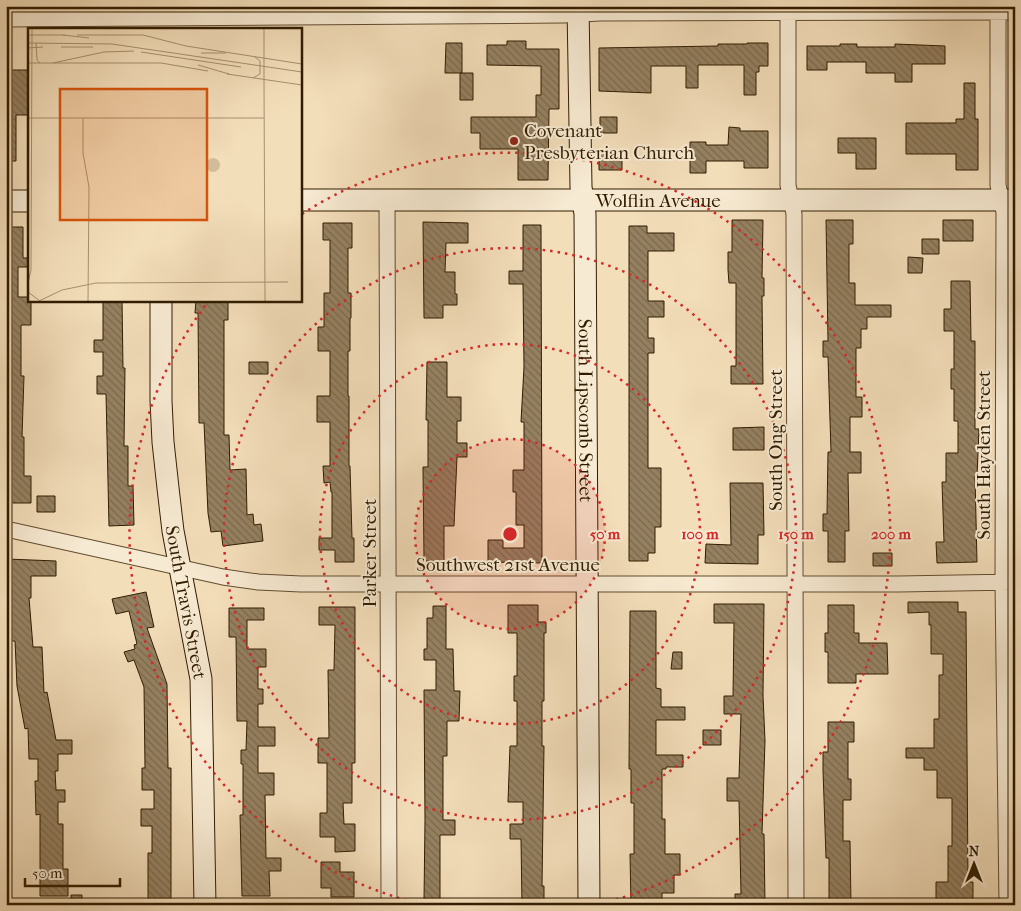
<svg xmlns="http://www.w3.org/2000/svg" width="1021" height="911" viewBox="0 0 1021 911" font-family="'IM FELL French Canon',serif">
<defs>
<pattern id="building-back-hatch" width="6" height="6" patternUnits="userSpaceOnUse" patternTransform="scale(1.25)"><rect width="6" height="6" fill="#958161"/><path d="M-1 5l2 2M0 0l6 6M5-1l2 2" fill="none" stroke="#7a694e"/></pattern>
</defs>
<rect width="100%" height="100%" fill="#f3deba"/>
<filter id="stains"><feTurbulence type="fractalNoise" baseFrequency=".004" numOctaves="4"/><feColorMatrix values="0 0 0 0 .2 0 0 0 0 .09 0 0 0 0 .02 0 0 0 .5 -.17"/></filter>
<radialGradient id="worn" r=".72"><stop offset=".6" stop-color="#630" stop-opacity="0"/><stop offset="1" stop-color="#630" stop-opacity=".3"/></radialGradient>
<path fill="url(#building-back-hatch)" stroke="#301c01" d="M507,41h19v8h33v60h-10l-1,71h-30v-31h-38v-16h-9v-16h65v-22h5v-29l-54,-1v-20h20z
M446,43h16v30h-17z
M747,43h21v23h-9v6h-3v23h-12v-30h-46v23h-12v-22h-35v27l-52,-2v-43l119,-2v-2h29z
M840,44h17v3h38v-3l50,2v18h-33v18h-17v-9h-29v-11h-39v8h-20v-24h33z
M6,70h23l-1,45h-12v46h-10z
M460,73h13v27h-13z
M964,83h11v36h3v51h-22v-16h-50v-31h50v-4h8z
M600,117h17v16h-17z
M729,127l11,1v3h28v37h-24v-7h-38v12h-16v-31h16v3h22z
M838,138h38v31h-20v-16h-18z
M599,152h23v18h-23z
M732,220h31l-1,58h2v18h-2l1,88h-32v-18h5v-83h-7l-1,-13v-18h4z
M826,220h27v24h-4v39h6v22h36v12h-24v12h-6v19h-5v49h6v20h-12v35h11v21h-13l1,58h-4v31h-17v-31h-5v-17h4l1,-62h3l-3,-95h-5v-16h5z
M943,220h30v21h-30z
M423,222l45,1v20h-22l-1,29h10v22h2v11h-14v13h-19z
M323,223h29v25h-4v45h3v25h-1v33h-2v45h1v70h1l2,72h2v24h-19v-12h-16v-12h13v-46h-1l-1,-10 -6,1 -1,-17h7v-44h-13v-26h13v-45h-12v-24h6v-34h6v-53h-7z
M523,225h18l1,338 -54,-1v-22h15v8h21v-23h-8v-33h-3v-22h11v-48h-3l3,-55 -1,-83h-14v-13h14z
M629,226h18v7h27v18h-26v50h16v16h-16v21h6v15h-6v115h13v59h-6v26h-7v8h-19z
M6,227h17v31h6v9h-11v30h11v3h2v25h-10v51h3l-2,61h2v39h7v27h-24z
M922,239h17v15h-17z
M908,257l15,1 -1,15h-14z
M951,281h19l1,60h4v88h4l-2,47h-2l2,86 -40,1 -1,-21h8l-2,-60h4v-29h12v-32h-4v-32h-3v-20h3v-38h-10v-22h7z
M103,300h19l1,68h2l-1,78h4v40h5l1,39 -25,1 -3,-132h-9v-18h6v-24h-9v-12h9z
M196,300h32v20h-4v115h5l1,35 16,-1 1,46 6,-1 1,11 7,-1 2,17 -40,5 -2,-15 -10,1 -3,-19 -4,-90h-5l-1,-110h-3z
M249,362h19v12h-19z
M427,362h20v35h14v24h-4v22h10v14h-10l-3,69h-10v35h-20l-1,-94h5v-47h-2z
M764,427v23h-31v-22z
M730,483h33l1,52h-6v29l-53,-1 1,-19 25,1z
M37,496h18v16h-18z
M873,553h19v13h-19z
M7,559l49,2v15h-25v22h-2l4,49h9l2,46 3,-1 9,48h16v14h-14v17h-3l1,19h9v12h-7v22h5v45h5v27h-28v-82l-4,1 -1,-34h3v-22h-9l-1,-31 -3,1 -8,-43 -2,-45h-4l-4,-47z
M146,592l8,35 -7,1 20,56 1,84h3v137h-23v-52h4v-27h-11v-17h13v-19h-12v-22h3l-1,-81 -10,-27 -6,2 -4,-10 11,-3 -1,-4 3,-1 -8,-33 -13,3 -4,-15z
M908,602h50v10h8l2,270h5v19h-37v-19h12v-36h4v-48h-15v-28h-13v-12h-18v-10h28v-29h5v-44h4v-21h-12v-29h-2v-13l-21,1z
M714,604h50l-1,92 2,45 -3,93h2l1,71h-30v-11h6l-2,-93h-12v-23h12l2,-64h-17v-18h9l1,-73h-20z
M508,605h30v17h8v11h-2v68h-2v45h2l-2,140h2v19h-22l-1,-66h-11v-15h13v-22h-15l2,-56h7v-45h-3v-25h3v-43h-9z
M828,605h26v28h5v10h28l1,31h-32v9h-28v-31h-3v-19h3z
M433,606h13v43h7l1,42h6l-1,30h-12v35h-4v64h12v15h-15v65h-16l1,-80 -1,-130h12v-30h-12v-11h3v-31h6z
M319,607h36v156h-3v40h-9l1,21h11v27l-20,1v-15h-15v-24h7v-50h-9v-25h11l-1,-68h6l1,-45h-16z
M229,608h35v12h-17v29h19v18h-8v22h5v15h-5v23h17v19h-17v27h16v22h-9l1,63h15v13h-12l1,25h-28l-2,-81h3v-51h-2v-14h5l1,-29h-10l-1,-84h-7z
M630,611h26v77l5,1v18h24v13h-29v35h27v12h-17v2h-4v50h3v35h15v21h-6v18h-12v12h-31l-1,-51h4v-51h-3v-34h-2z
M673,652h9v17h-11z
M828,722h26v20h-6v37h3v21h-8v41h7l1,64h-22v-47h-3l-3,-88v-18h5z
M703,730h18v15h-18z
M321,862h19v10h14v25h-23v-9h-10z
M71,895h11v10h-11z"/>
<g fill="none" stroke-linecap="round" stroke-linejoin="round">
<defs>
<path id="street" d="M788,6v179l6,29 2,691
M998,6v179l6,27 -1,370 4,323
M6,19l557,-4 37,-2 415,-1
M387,200l2,705
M6,529l217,48 35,5 43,2h598l116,-2"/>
<g id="secondary">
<path id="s1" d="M578,6l3,181 4,27 4,691"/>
<path id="s2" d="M300,200h715"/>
<path d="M6,201h23"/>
<path id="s3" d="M161,300v101l2,41 5,46 5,43 28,148 4,226"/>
</g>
</defs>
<use href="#street" stroke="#614c2f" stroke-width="17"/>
<use href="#secondary" stroke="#301c01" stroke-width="23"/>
<use href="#street" stroke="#f7ead2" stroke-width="15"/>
<use href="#secondary" stroke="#f7ead2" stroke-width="21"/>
</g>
<circle cx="510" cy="534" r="95" fill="#d62828" fill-opacity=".12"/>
<g fill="none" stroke="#d62828" stroke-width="2.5" stroke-dasharray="2.5 5">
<circle cx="510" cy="534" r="95"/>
<circle cx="510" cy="534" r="190"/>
<circle cx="510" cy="534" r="286"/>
<path d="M421 904A381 381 0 0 1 208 302M302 214A381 381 0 1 1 599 904"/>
</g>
<circle fill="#8f2418" stroke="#f7ead2" stroke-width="2" cx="514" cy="141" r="5"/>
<g text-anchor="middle" stroke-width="4" stroke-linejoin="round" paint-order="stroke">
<g font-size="19" fill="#301c01" stroke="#f7ead2" text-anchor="start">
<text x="524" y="137">Covenant<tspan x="524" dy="22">Presbyterian Church</tspan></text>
</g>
<g font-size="19" fill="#301c01" stroke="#f7ead2">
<text dy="7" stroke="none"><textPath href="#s2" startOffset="358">Wolflin Avenue</textPath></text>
<text dy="7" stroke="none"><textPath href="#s1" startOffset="405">South Lipscomb Street</textPath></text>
<text transform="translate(775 440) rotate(-90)" y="7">South Ong Street</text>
<text transform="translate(983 455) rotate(-90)" y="7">South Hayden Street</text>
<text transform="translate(369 553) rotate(-90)" y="7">Parker Street</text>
<text x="508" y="571">Southwest 21st Avenue</text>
<text dy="7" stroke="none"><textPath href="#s3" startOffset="304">South Travis Street</textPath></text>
</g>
</g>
<g transform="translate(28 28)">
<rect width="274" height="274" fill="#f3deba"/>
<path d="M178 137a7 7 0 1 1 14 0a7 7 0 1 1-14 0Z" fill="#d2bd9b"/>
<path fill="none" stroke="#a59070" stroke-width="1" d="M0,7h37M35,7l26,3M49,7h66l43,11 116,18M0,15l84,1 190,28M8,15l1,17 3,3M33,19h32M0,20l15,-1M113,24l100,15M173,25h25M0,32v-15M0,35h133l47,8M25,35l51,-11 30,-1M170,37l31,9M199,46l75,11M225,50l7,-4v-13l-5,-4M236,53l1,220M236,53v-53M0,90h236M55,90v35l6,34 -1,114M0,255l3,-13 1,-242M0,264l12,9M11,273l23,-11 34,-7 192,-1"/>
<path fill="#d6530b" fill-opacity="0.15" stroke="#d6530b" stroke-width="2.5" d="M32,61h147v131h-147z"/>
<rect width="274" height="274" fill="none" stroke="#301c01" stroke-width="2.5"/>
</g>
<circle cx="510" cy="534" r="8" fill="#d62828" stroke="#f7ead2" stroke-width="2.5"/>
<g font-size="15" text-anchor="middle" font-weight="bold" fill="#d62828" stroke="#f7ead2" stroke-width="4" stroke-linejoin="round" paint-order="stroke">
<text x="605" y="539">50 m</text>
<text x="700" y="539">100 m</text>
<text x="796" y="539">150 m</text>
<text x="891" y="539">200 m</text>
</g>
<rect width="1021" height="911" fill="none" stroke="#f3deba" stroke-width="25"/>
<rect x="8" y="8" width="1006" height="896" fill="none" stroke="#301c01" stroke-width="2.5"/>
<rect x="12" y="12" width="996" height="886" fill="none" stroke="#301c01"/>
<g transform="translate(974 864)" stroke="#f7ead2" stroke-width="4" paint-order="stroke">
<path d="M0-4L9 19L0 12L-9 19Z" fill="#301c01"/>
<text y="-8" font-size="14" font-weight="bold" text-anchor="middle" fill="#301c01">N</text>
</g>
<path d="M25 878v8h95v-8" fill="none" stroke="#301c01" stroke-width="2.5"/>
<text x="32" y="878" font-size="15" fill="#301c01" stroke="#f7ead2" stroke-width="4" paint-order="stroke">50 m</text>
<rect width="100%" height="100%" filter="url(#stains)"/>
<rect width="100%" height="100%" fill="url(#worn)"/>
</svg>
